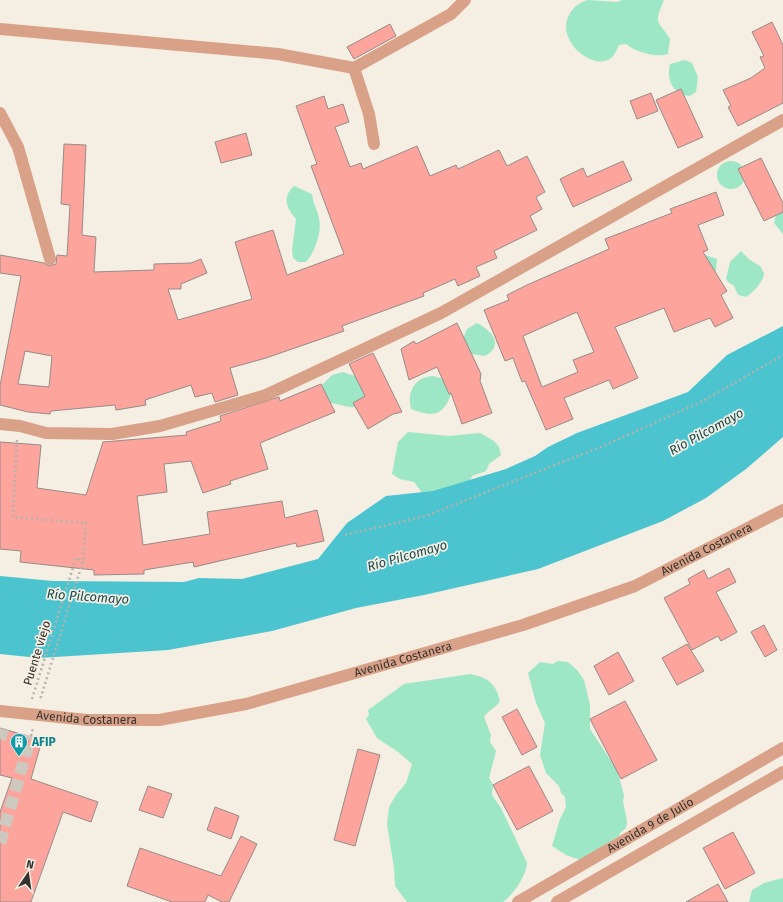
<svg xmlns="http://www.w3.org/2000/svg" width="783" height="902" viewBox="0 0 783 902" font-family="'Fira Sans',sans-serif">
<rect width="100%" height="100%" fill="#f4eee3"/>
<path fill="#9ee7c6" d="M587,0l30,2 5,-2h42c-11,26 -6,19 6,39l-2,15c-12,4 -32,-2 -42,-10l-7,1c-2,4 -4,10 -8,13 -18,15 -63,-22 -37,-50 3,-4 9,-6 13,-8z
M685,60l7,3 6,14 -2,15 -6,4c-17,-2 -24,-15 -20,-32z
M717 175a14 14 0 1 1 28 0a14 14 0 1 1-28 0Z
M294,186l18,8c1,9 5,15 7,24 3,14 -4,34 -13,44h-8l-5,-4 -1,-8 4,-31c-10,-11 -14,-22 -2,-33z
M783,207v27l-9,-11 3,-13z
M741,251l9,9 10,6 4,7c0,9 -11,19 -18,24l-8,-2 -4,-9 -6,-4 -2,-3 4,-17z
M702,254l15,5 -1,11 -5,10z
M477,323c14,7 28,22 8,33l-14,-2 -9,-13 5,-12z
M343,372l15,5 10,16 -11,14h-8l-26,-6 -2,-15 11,-11z
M433,376l13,4 7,8c-8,26 -16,31 -42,21 -4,-17 3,-32 22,-33z
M408,432l41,4 31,-3 14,8 5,6 2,8 -12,9 -3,7 -14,5 -3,7 -46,11 -9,-12 -14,-3 -8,-5 6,-32z
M558,661l10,1 9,8 7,10 6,25v24l27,41 7,25 -1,7 4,19 -1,7 -5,4 -2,4 -39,24 -14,-5 -14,-9 8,-27 6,-12 -1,-10 -4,-4 -2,-7 -13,-13 -6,-18 5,-32 -9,-20 -8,-30 12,-11 13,2z
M470,674c18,4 25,8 30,27 -4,7 -12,9 -16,16l7,18 -1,7 6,9 -7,27 4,7 -1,10 9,13 26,55c-1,13 -13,31 -24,39h-96l-12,-16 -1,-18 -7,-44 2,-17 7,-12 10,-12 6,-19 -14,-12 -21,-14 -11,-19 3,-4 -1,-5 36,-26z
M783,878v24h-34l3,-12 12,-7z"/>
<path fill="#4bc4d0" d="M783,326v111l-37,32 -40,29 -43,23 -125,48 -114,26 -68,13 -84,23 -104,19 -129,8 -39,-4v-78l53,5 131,1 15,-4 43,1 76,-20 29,-36 39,-27 47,-5 73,-22 29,-13 13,-9 29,-14 111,-41 39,-37z"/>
<path fill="#fda49d" stroke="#978b89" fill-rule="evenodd" d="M772,22l11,23v58l-45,23 -10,-19 3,-1 -8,-16 28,-12 14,-10 -5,-11 4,-1 -12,-24z
M390,24l6,12 -42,23 -7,-12z
M681,89l22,48 -25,11 -22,-48z
M651,93l7,18 -21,8 -7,-18z
M324,96l4,13 15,-5 6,18 -14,5 15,40 11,-4 2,6 54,-23 13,30 26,-11 2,4 41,-19 8,16 20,-10 18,36 -9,5 6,12 -12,7 7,14 -43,21 3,7 -21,9 4,9 -22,10 -3,-7 -32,14 1,3 -82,30 2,5 -78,27 -36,10 8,27 -23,7 -3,-9 -17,4 -4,-12 -46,15 1,5 -30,5 -1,-5 -64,6 -1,3 -22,-2 -28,-7v-19l21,-110 -21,-3v-18l44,8 5,3 7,-2 1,-9 10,1 3,-51 -9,-1 3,-60 22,1 -4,90 14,2 -2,35 60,-2v-6l37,-1 10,-4 6,14 -26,11v5h-13l10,31 74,-21 -17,-57 38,-12 14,45 57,-21 -33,-88 6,-2 -21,-58zM25,351l27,5 -3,31 -31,-3z
M246,133l6,22 -31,8 -6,-21z
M761,158l22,45v9l-19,9 -26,-52z
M623,161l9,19 -59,27 -13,-28 23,-11 4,9z
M716,192l8,23 -26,10 10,25 -5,2 24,39 -6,4 12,23 -18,9 -5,-9 -36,14 -10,-24 -49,19 23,51 -25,11 -4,-9 -45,18 9,21 -27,11 -21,-49 -3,1 -9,-24 -8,3 -21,-51 25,-10 -2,-5 20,-10 82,-36 -4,-10 67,-26 -2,-4zM577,312l17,40 -21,8 5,12 -36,15 -19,-51z
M457,323l24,51 -1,7 12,32 -30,11 -11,-31 -2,1 -12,-27 -28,13 -8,-31 13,-8 2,3z
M373,353l29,59 -9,2 -25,15 -15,-26 12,-7 -16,-32z
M321,384l14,28 -75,31 8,26 -38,12 1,3 -28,9 -12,-32 -27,3 3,28 -30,4 6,49 67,-11 -3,-22 75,-11 3,17 32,-8 7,31 -27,6 -1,-4 -102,24 -1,-5 -49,8v4l-50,1v-5l-74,-8 1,-11 -21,-2v-107l41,3 -4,43 49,7 17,-53 84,-7 -1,-3 35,-11 -1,-5 59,-19 1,4z
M729,568l7,14 -20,10 21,40 -16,9 -3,-5 -26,14 -28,-52 26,-14 -2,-5 16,-9 4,9z
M764,625l13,25 -12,7 -14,-25z
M687,644l17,27 -27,14 -15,-27z
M618,652l16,29 -25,14 -15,-29z
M625,701l32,59 -36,19 -31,-60z
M517,709l20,38 -15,8 -20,-38z
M0,728l42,12 -11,39 67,23 -7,20 -28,-10 -32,90h-31v-90l12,-34 -12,-3z
M358,749l22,6 -25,91 -21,-6z
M529,766l24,45 -36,19 -24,-45z
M148,786l24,8 -9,24 -24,-8z
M215,807l24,9 -8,23 -24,-9z
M733,832l22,41 -30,16 -22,-41z
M241,836l16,8 -28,58h-7l-14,-7 -3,7h-33l-45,-16 13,-38 81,28z
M718,884l10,18h-42z"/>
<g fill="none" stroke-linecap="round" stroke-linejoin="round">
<path stroke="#cec9bf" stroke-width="12" stroke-dasharray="12 6" stroke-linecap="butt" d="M0,739l3,-10
M0,843l31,-107"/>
<path stroke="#b6b2a9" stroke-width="2.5" stroke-dasharray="2 3" stroke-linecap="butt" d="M17,440l-4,77 73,6 -3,38 -43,139
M345,535l81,-19 177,-70 100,-45 80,-46
M32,699l44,-141 7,3
M31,736l2,-8"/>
<g stroke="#d9a188" stroke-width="12">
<path d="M0,29l278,25 76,14 97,-54 14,-14"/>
<path d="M354,68l15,46 5,30"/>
<path d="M0,113l18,34 32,112"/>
<path d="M0,424l20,2 26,7 66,1 48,-8 106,-31 175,-82 342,-193"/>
<path id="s1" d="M0,711l87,9h72l87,-16 277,-79 112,-39 148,-76"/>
<path id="s2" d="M518,902l265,-154"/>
<path d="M557,902l226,-130"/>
</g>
</g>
<defs>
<symbol id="building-pin" viewBox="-11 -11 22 30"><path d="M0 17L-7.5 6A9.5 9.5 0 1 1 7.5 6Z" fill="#0f9aa8" stroke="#f4eee3"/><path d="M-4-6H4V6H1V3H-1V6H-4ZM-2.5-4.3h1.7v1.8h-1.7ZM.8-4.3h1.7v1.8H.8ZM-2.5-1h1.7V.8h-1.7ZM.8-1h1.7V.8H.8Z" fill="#fff"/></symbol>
</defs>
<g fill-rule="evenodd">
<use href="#building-pin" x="9" y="732" width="20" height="27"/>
</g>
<g text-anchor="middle" stroke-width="3.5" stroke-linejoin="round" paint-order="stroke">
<g font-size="12" fill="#35332f" stroke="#f4eee3">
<text dy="4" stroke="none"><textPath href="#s1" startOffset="735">Avenida Costanera</textPath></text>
<text transform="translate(37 653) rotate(-73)" y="4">Puente viejo</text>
<text dy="4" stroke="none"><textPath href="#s1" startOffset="411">Avenida Costanera</textPath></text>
<text dy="4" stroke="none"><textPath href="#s1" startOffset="87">Avenida Costanera</textPath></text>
<text dy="4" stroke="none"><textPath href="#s2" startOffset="153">Avenida 9 de Julio</textPath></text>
</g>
<g font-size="12" font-weight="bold" fill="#0d838f" stroke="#f4eee3" text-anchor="start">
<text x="32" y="746">AFIP</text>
</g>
<g font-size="13" font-style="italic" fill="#174c51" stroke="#f4eee3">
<text transform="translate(706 431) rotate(-29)" y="5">Río Pilcomayo</text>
<text transform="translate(407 555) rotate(-16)" y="5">Río Pilcomayo</text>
<text transform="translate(88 596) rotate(4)" y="5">Río Pilcomayo</text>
</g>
</g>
<g transform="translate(28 874) rotate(13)" stroke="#f4eee3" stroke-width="3" paint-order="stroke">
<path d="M0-3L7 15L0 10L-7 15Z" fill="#35332f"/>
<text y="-6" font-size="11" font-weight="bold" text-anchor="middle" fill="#35332f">N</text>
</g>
</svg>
